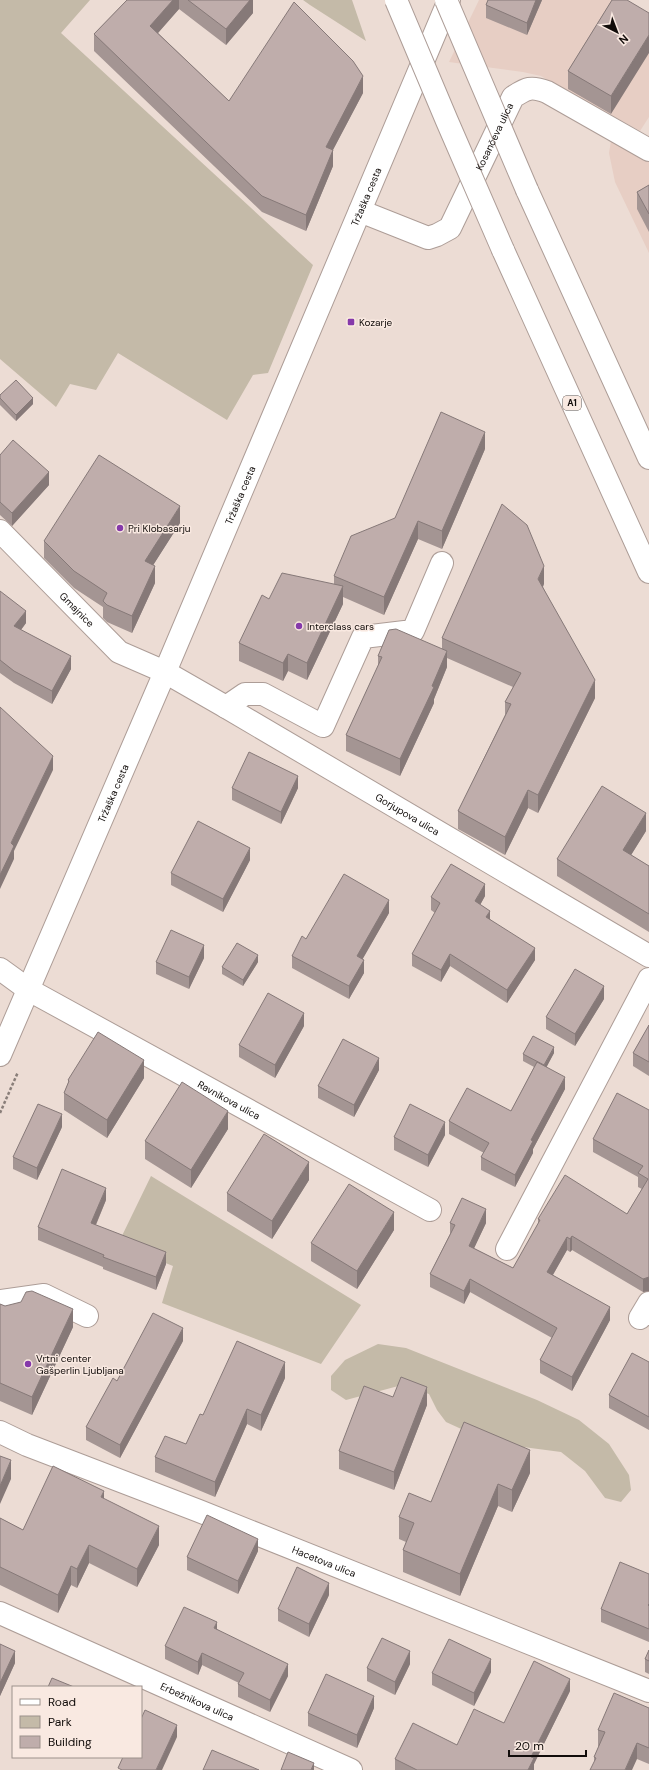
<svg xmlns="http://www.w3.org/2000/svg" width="649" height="1770" viewBox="0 0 649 1770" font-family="'DM Sans',sans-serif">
<rect width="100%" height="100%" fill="#ecdcd4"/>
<path fill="#e7cec4" d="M479,0h142l28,16v101l-9,14 -29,-16 -1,2 -69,-41 -18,-4 -74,-10z
M612,135l37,22v96l-34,-71 -6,-29z"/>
<path fill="#c4baa8" d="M0,0h90l-29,33 252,232 -45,108 -15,2 -26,45 -109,-67 -22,37 -26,-6 -14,23 -56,-48z
M303,0h49l14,41 -56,-36z
M151,1176l210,129 -40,59 -159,-61 11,-37 -55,-22z
M378,1344l28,4 131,52 42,20 30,24 20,31 2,15 -10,12 -16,-4 -20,-27 -24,-19 -38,-5 -53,-14 -24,-11 -9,-12 -8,-16 -27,-9 -56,15 -15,-10v-14l14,-16z"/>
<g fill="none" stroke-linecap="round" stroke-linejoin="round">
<defs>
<g id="minor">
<path id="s1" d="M360,211l68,27 9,-3 13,-7 63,-131c14,-9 18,-11 34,-5l102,58"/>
<path id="s2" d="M0,531l119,121 46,20 61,35 423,249"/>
<path d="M226,707l19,-13h18l60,32 40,-89 50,-6 29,-68"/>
<path id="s3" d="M0,969l29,21 401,220"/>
<path d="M507,1249l142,-270"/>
<path d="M0,1301l44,-6 43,21"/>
<path d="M640,1318l9,-15"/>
<path id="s4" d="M0,1432l27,13 172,66 450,180"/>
<path id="s5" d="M0,1613l351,157"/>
</g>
<g id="major">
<path id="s6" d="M0,1055l165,-383 284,-672"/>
</g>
<path id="highway" d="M527,190l122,268
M503,250l146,322"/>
</defs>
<use href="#minor" stroke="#ad9d97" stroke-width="24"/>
<use href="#major" stroke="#ad9d97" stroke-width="24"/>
<use href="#highway" stroke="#ad9d97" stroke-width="24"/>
<path stroke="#897e79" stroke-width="2.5" stroke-dasharray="3 2" stroke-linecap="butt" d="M0,1113l18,-41"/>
<use href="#minor" stroke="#fff" stroke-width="22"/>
<use href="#major" stroke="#fff" stroke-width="22"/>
<use href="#highway" stroke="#fff" stroke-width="22"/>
<defs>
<path id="highway-bridge" d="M396,0l51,121 56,129
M446,0l81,190"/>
</defs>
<use href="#highway-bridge" stroke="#ad9d97" stroke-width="24" stroke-linecap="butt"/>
<use href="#highway-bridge" stroke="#fff" stroke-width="22"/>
</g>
<path fill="#a49593" d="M127,0h126v13l-27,32 -47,-36 -21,24 71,68 134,-8 -30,57v16l-27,65 -44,-19 -168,-161v-17z
M488,0h54l-15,35 -41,-17v-13z
M612,0l-1,114 -43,-25v-18z
M649,185v47l-12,-23v-17z
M0,395l33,9 -17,17 -16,-16z
M485,449l-43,100 -24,-10 -34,76 -41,-18v7l-36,76 -19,-9 -5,10 -44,-20v-18l30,-44 65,-15v-8l61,-58z
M0,455l49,30 -37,41 -12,-11z
M180,523l-27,42 2,18 -23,50 -25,-11 -4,-4v-11l-29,-19 -30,-30v-17z
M544,584l-1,3 52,111 -57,115 -10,-5 -23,47 -47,-26v-18l47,-96v-13l8,-15 -66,-29v9l-13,32v4l-34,73 -54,-25v-16l32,-69v-10l64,-7v-11z
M0,591l26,32 -5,7 50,39 -19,35 -38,-21 -14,-10z
M232,788h66l-17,36 -49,-24z
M646,831l-15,24 18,11v66l-92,-56v-17z
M250,860l-27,52 -52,-27v-12z
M485,896l-5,9 10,14 45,41 -28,43 -57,-37 -9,16 -29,-16v-12l23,-41 -4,-3v-13z
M389,913l-27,46 2,14 -15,26 -57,-31v-12l14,-17z
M204,958l-15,31 -33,-15v-12z
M258,962l-15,24 -21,-12v-7z
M604,999l-29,47 -29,-17v-12z
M649,1025v51l-16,-10v-13z
M304,1026l-29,52 -36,-21v-12z
M554,1053l-8,14 19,22 -32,60v4l-18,34 -34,-17v-13l3,-4 -35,-19v-13l62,-10 23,-44 -11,-6v-7z
M379,1070l-25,47 -36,-19v-12z
M144,1078l-37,60 -43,-28v-17l4,-10v-3z
M649,1110v181l-6,1 -71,-42 -2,2 -3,-2 -14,25 57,45 -38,71 -32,-18v-13l12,-22 -82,-46 -6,12 -34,-17v-13l20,-40v-11h36l-12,25 39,20 25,-43v-6l89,-5 15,-25 -4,-2v-10l-45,-25v-13z
M62,1127l-25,53 -24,-11v-12z
M228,1129l-37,59 -46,-29v-18z
M445,1135l-17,32 -34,-17v-13z
M309,1180l-37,59 -45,-28v-18z
M106,1200l-10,25 70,39 -10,26 -53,-21v-2l-65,-27v-13z
M394,1230l-37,59 -46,-28v-18z
M0,1304l5,2 68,21 -41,88 -32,-14z
M183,1341l-63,117 -34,-18v-13l31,-46z
M649,1362v68l-40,-22v-13z
M285,1378l-24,53 -14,-7 -32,73 -60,-25v-15l31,-13 17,-29z
M393,1397l34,8 -33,85 -55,-21v-18z
M530,1473l-18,39 -14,-6 -38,90 -57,-24v-22l3,-8 -7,-3v-22l32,-15z
M104,1499l55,46 -22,42 -48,-24 -12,25 -6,-3 -13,28 -58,-28v-67l23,12z
M258,1551l-20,43 -51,-24v-13z
M649,1574v68l-48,-20v-13z
M329,1595l-20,42 -31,-16v-12z
M217,1629l71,47 -18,36 -32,-15v-13l1,-1 -37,-18 -4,10 -33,-16v-13z
M0,1644l15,19 -15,33z
M649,1650v24l-4,-2v-13z
M410,1664l-15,31 -28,-14v-13z
M491,1672l-17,34 -42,-21v-12z
M570,1691l-36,73v6h-139v-11l62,-14 47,-22z
M374,1708l-17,40 -49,-22v-13z
M649,1708v56l-12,-5 -43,2v-4l5,-11h-1v-16z"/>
<path fill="#867978" d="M173,0h6v9l-29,33v-16z
M250,0h3v13l-27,32v-16z
M536,0h6l-15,35v-12z
M649,35v18l-38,61v-18z
M363,76v17l-37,70v-16z
M333,150v16l-27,65v-16z
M33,398v6l-17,17v-6z
M485,432v17l-43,100v-18z
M49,472v13l-37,41v-13z
M180,506v17l-35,55v-17z
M418,521v18l-34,76v-18z
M155,566v17l-23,50v-17z
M544,566v18l-6,12v-17z
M343,586v18l-36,76v-17z
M26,611v12l-12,16v-13z
M447,651v16l-13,32v4l-34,73v-17z
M288,654v17l-5,10v-18z
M71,656v13l-19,35v-13z
M595,680v18l-57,115v-18z
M53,756v14l-39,81v8l-14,30v-14l11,-32z
M298,776v12l-17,36v-12z
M528,790v18l-23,47v-18z
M646,813v18l-23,37v-18z
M250,848v12l-27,52v-13z
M485,884v12l-10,18v-13z
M389,900v13l-32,56v-13z
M490,911v12l-4,-6z
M204,945v13l-15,31v-12z
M535,948v12l-28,43v-13z
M450,954v12l-9,16v-12z
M258,955v7l-15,24v-6z
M364,960v13l-15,26v-13z
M604,986v13l-29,47v-12z
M304,1013v13l-29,52v-13z
M554,1047v6l-10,19v-6z
M379,1058v12l-25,47v-12z
M144,1060v18l-37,60v-18z
M565,1077v12l-32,60v4l-18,34v-12l16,-35z
M228,1111v18l-37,59v-18z
M62,1114v13l-25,53v-12z
M445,1122v13l-17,32v-12z
M309,1162v18l-37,59v-18z
M106,1188v12l-15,36v-13z
M486,1209v14l-17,36v-13z
M394,1212v18l-37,59v-18z
M572,1236v14l-2,2v-13z
M567,1237v13l-20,35v-13z
M166,1252v12l-10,26v-13z
M649,1277v14l-6,1v-13z
M470,1279v13l-6,12v-13z
M610,1307v13l-38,71v-14z
M73,1309v18l-41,88v-18z
M183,1328v13l-63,117v-13z
M285,1362v16l-24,53v-16z
M427,1387v18l-33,85v-18z
M247,1409v15l-32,73v-15z
M530,1450v23l-18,39v-22z
M11,1460v19l-11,25v-18z
M498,1484v22l-38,90v-22z
M104,1491v18l-3,-12z
M159,1526v19l-22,42v-18z
M258,1539v12l-20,43v-13z
M89,1545v18l-12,25v-19z
M71,1566v19l-13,28v-18z
M329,1583v12l-20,42v-13z
M217,1622v13l-3,-7z
M15,1651v12l-15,33v-13z
M410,1651v13l-15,31v-13z
M202,1653v12l-4,10v-13z
M491,1659v13l-17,34v-13z
M288,1664v12l-18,36v-12z
M570,1679v12l-36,73v6h-6l3,-13z
M374,1696v12l-17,40v-13z
M177,1725v12l-15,33h-6z
M637,1743v16l-5,11h-7z
M314,1763v7h-3z"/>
<path fill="#bfadab" stroke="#867978" d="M127,0h46l-23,26 79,75 65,-99 59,59 10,15 -37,71 7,3 -27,65 -44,-19 -168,-162z
M188,0h62l-24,29z
M488,0h48l-9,23 -41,-18z
M612,0h15l22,13v22l-38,61 -43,-25z
M649,185v29l-12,-22z
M16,380l17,18 -17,17 -16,-17v-3z
M441,412l44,20 -43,99 -24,-10 -34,76 -50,-21 17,-40 44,-18z
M13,440l36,32 -37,41 -12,-11v-47z
M99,455l81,51 -35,55 10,5 -23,50 -25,-11 -4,-4 4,-8 -33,-22 -30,-30z
M502,504l25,21 17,41 -6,13 57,101 -57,115 -10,-5 -23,47 -47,-26 53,-107 -6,-2 16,-29 -79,-35z
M282,573l61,13 -36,77 -19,-9 -5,9 -44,-20 23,-48 7,4z
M0,591l26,20 -12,15 57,30 -19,35 -38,-20 -14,-11z
M396,629l51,22 -15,35 2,1 -34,72 -54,-24 36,-78 -4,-1 11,-26z
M0,707l53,49 -42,87 3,3 -14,29z
M249,752l49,24 -17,36 -49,-24z
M602,786l44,27 -23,37 26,16v48l-92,-55z
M198,821l52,27 -27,51 -52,-26z
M451,864l34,20 -10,17 15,10 -4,6 49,31 -28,42 -57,-36 -9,16 -29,-16 28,-51 -9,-6z
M344,874l45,26 -32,56 7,4 -15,26 -57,-30 10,-20 4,3z
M171,930l33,15 -15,32 -33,-15z
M237,943l21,12 -15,25 -21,-13z
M575,969l29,17 -29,48 -29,-17z
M268,993l36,20 -29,52 -36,-20z
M649,1025v37l-16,-9z
M98,1032l46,28 -37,60 -43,-27 5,-12 -1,-1z
M533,1036l21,11 -10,18 -21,-11z
M343,1039l36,19 -25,47 -36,-19z
M537,1062l28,15 -34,63 2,1 -18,34 -34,-18 8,-14 -40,-22 18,-33 44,23z
M182,1082l46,29 -37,59 -46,-29z
M617,1093l32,17v167l-6,2 -71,-43 -2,3 -3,-2 -20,35 63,35 -38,70 -32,-17 17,-32 -87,-49 -6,12 -34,-17 25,-49 -5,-2 12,-25 24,11 -17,37 44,22 27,-48 -2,-1 27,-44 62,39 21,-35 -10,-6 5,-7 -50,-27z
M38,1104l24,10 -25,54 -24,-11z
M410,1104l35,18 -17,33 -34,-18z
M264,1134l45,28 -37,59 -45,-28z
M62,1169l44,19 -15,35 75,29 -10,25 -53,-20 1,-2 -66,-28z
M349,1184l45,28 -37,59 -46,-28z
M32,1291l41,18 -41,88 -32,-14v-79l5,2 16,-4 5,-10z
M153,1313l30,15 -63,117 -34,-18 27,-49 4,3z
M237,1341l48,21 -24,53 -14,-6 -32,73 -60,-25 10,-21 21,8 14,-30 3,1z
M632,1353l17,9v55l-40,-22z
M401,1377l26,10 -33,85 -55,-21 25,-65 29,11z
M464,1422l66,28 -18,40 -14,-6 -38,90 -57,-24 11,-27 -15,-6 10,-24 22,9z
M0,1456l11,4 -11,26z
M53,1466l51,25 -3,6 58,29 -22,43 -48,-24 -12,24 -6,-3 -13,29 -58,-28v-49l23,12z
M207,1515l51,24 -20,42 -51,-24z
M620,1562l29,12v30l-1,1 1,1v23l-48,-20z
M297,1567l32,16 -20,41 -31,-15z
M184,1607l33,15 -3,6 74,36 -18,36 -32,-16 6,-11 -42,-20 -4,9 -33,-16z
M382,1638l28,13 -15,31 -28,-14z
M449,1639l42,20 -17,34 -42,-20z
M0,1644l15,7 -15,32z
M649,1650v11l-4,-2z
M534,1661l36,18 -39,78 3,1 -6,12h-111l-22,-11 18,-36 44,22 17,-36 30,14z
M326,1674l48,22 -17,39 -49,-22z
M52,1678l22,9h-26z
M614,1693l35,15v40l-12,-5 -12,27h-35l6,-12 -2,-1 11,-25 -7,-2z
M145,1710l32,15 -21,45h-34l-4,-2 5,-11h18v-38z
M212,1750l47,20h-56z
M288,1752l26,11 -3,7h-30z"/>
<g fill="#8539aa" stroke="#f9e9e1" stroke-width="1.5">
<rect x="347" y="318" width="8" height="8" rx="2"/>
<circle cx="120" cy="528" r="4"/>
<circle cx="299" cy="626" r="4"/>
<circle cx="28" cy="1364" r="4"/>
</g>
<g text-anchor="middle" stroke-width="3" stroke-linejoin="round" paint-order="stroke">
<rect fill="#f9e9e1" stroke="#574e4a" stroke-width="1" x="563" y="396" width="18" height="14" rx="3"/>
<g font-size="9" font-weight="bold" fill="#110c0a">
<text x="572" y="406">A1</text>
</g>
<g font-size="10" fill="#110c0a" stroke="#f9e9e1">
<text dy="4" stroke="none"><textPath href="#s1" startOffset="199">Kosančeva ulica</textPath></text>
<text dy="4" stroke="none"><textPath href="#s6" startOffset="933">Tržaška cesta</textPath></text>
<text dy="4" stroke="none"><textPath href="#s6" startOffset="609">Tržaška cesta</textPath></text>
<text dy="4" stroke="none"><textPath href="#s2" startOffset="110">Gmajnice</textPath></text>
<text dy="4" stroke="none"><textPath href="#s6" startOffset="285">Tržaška cesta</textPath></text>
<text dy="4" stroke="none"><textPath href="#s2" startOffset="501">Gorjupova ulica</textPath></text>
<text dy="4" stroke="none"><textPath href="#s3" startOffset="264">Ravnikova ulica</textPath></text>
<text dy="4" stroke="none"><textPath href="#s4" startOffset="349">Hacetova ulica</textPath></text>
<text dy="4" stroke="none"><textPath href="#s5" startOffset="216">Erbežnikova ulica</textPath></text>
</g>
<g font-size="10" fill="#110c0a" stroke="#f9e9e1" text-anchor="start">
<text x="359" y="326">Kozarje</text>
<text x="128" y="532">Pri Klobasarju</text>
<text x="307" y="630">Interclass cars</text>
<text x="36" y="1362">Vrtni center<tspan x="36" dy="12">Gašperlin Ljubljana</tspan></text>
</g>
</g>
<rect x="12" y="1686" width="130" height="72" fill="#f9e9e1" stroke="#9c918b"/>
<rect x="20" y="1699" width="20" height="6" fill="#ffffff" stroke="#9c918b"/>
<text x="48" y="1706" font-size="12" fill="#110c0a">Road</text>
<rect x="20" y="1716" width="20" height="12" fill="#c4baa8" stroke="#9c918b"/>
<text x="48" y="1726" font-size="12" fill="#110c0a">Park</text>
<rect x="20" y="1736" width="20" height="12" fill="#bfadab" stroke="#9c918b"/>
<text x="48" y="1746" font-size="12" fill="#110c0a">Building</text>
<g transform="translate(617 32) rotate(138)" stroke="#f9e9e1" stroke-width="3" paint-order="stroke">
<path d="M0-3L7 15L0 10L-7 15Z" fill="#110c0a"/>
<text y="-6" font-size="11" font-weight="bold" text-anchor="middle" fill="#110c0a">N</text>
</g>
<path d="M509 1750v6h77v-6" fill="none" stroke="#110c0a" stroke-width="2"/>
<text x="515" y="1750" font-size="12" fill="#110c0a" stroke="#f9e9e1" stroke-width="3" paint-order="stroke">20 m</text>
</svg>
